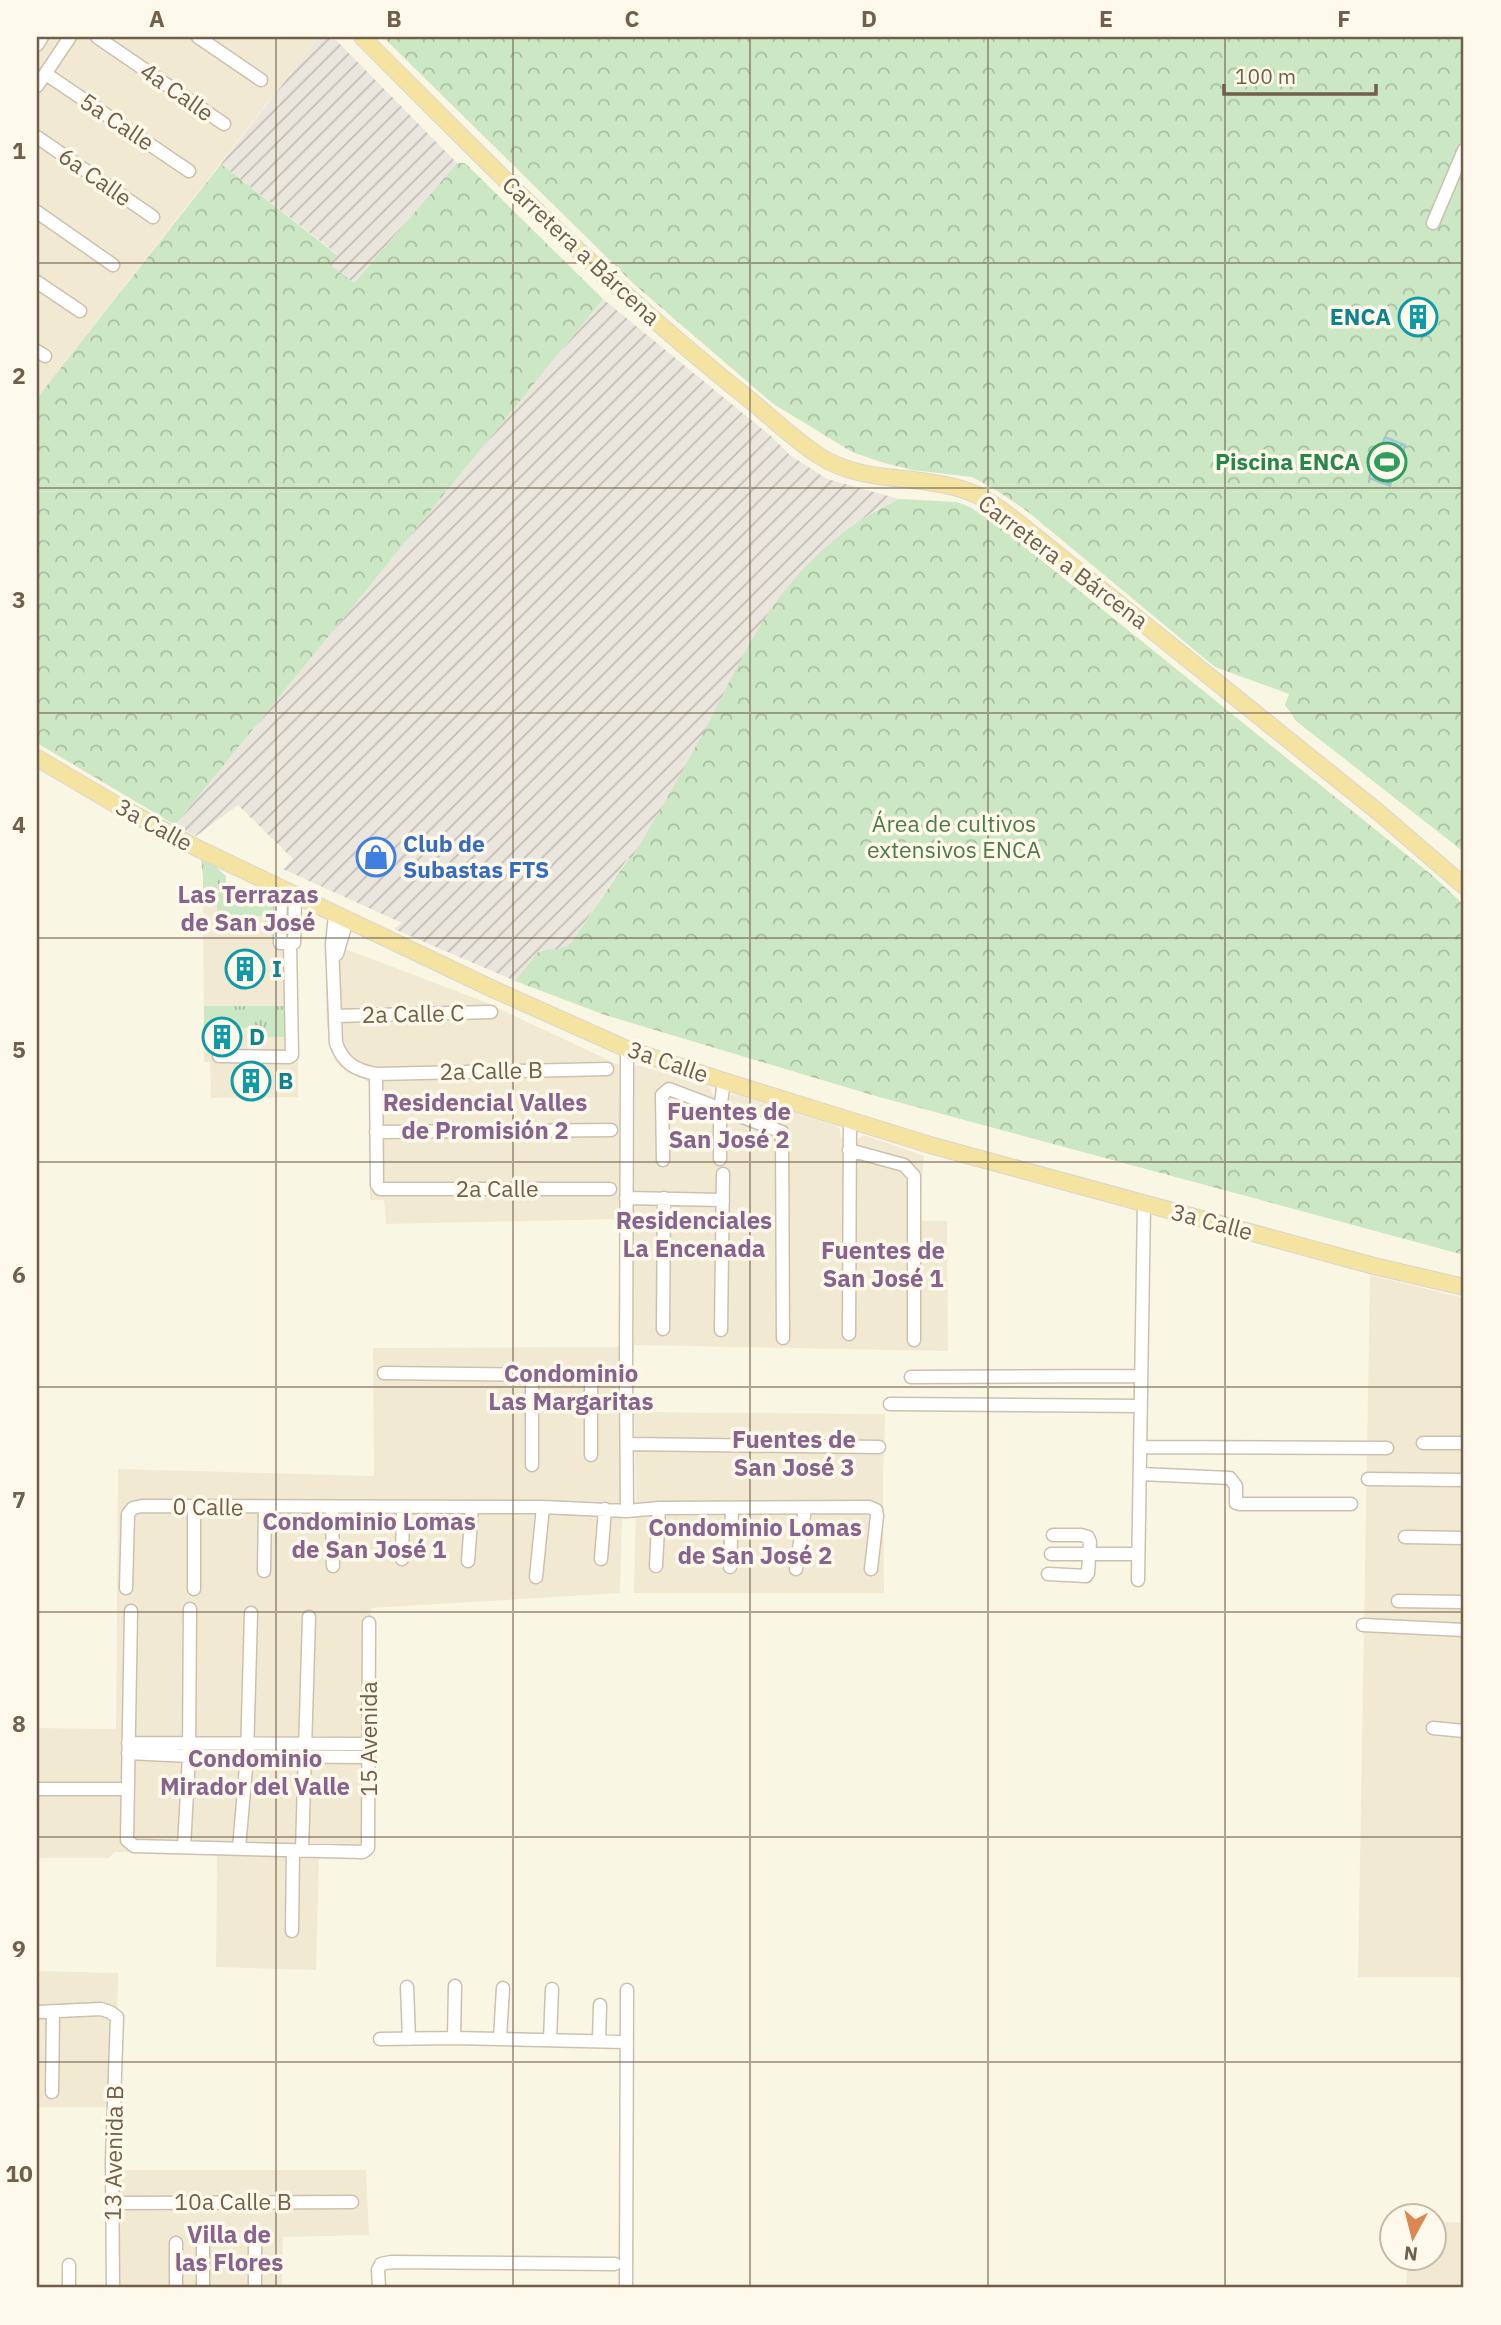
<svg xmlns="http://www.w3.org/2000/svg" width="1501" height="2325" viewBox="0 0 1501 2325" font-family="'IBM Plex Sans',sans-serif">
<defs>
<pattern id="industrial-furrows" width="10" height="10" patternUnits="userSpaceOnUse" patternTransform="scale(1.75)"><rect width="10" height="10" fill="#eae6de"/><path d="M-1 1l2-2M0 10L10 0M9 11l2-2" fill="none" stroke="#c2beb6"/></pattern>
<pattern id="grass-tufts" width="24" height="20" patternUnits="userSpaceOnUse" patternTransform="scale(1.75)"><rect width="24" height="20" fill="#cce7c4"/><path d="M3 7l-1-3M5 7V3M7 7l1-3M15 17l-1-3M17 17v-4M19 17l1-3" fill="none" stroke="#aabea1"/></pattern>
<pattern id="forest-crowns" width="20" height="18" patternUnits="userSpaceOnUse" patternTransform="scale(1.75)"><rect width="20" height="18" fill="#cce7c4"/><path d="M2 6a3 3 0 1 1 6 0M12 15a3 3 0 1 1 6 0" fill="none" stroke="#aabea1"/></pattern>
<pattern id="water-waves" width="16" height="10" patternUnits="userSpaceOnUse" patternTransform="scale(1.75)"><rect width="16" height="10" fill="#bad6e2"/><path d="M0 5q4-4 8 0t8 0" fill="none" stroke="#9cb1b9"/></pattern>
</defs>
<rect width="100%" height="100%" fill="#faf6e4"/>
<path fill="#f2e9d3" d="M37,37h282l-282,361z
M203,876l73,39v11h21l1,171 -87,1 -1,-36h-6z
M327,942l158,60 134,63 2,154 -235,5 -2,-24h-14l-1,-117 -5,-4 -17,-6 -12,-12 -5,-14 -4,-29z
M637,1065l70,20 4,5 2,6 25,-1 96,30 6,4 1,9 15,2 8,-5 60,21 -5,65h28l1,130 -314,-6 -3,-277z
M1370,1275l94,23v679h-106z
M620,1347l2,172 -2,74 -249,15 -5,132 6,117h-53l-3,113 -100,-3 1,-113 -103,-2 -5,6h-72v-130l79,1 2,-260 256,7 -1,-128z
M634,1412l251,2 -2,66 1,113h-250l2,-90z
M37,1971l81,2 -2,134h-79z
M108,2170h258l3,65 -86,2 -1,51h-176z
M1435,2221l29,2v65h-58l2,-29 26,-1z"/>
<path fill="url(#industrial-furrows)" d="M319,37h14l124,126 -103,120 -26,-19 9,-10 -116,-90z
M603,299l169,138 18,18 37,24 72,20 -22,10 -17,12 -192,278 -37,60 -3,-1 -57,85 -10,7h-19l-5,3 -22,28 -121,-52 8,-6 -119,-54 10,-10 -55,-54 -42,31 -21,-11z"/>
<path fill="url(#grass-tufts)" d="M201,860l14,6 11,10v9l17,6 24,14v2l3,-1v-8l5,4 1,13 -73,-39z
M204,1006h82l-1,31h-22l-3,-9h-56z"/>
<path fill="url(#forest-crowns)" d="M383,37h1081v815l-168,-131 -11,-16 4,-11 -74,-27 -188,-156 -31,-21 -24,-13 -60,-7 -31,-8 -29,-10 -80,-49 -137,-118z
M457,163h8l138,136 -428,526 -138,-82v-345l184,-234 116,91 -8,9 25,19z
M899,499l58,3 13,5 34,23 429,346 31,29v350l-592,-160 -267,-80 -90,-34 22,-28c12,-7 20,0 34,-10l58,-85 2,1c28,-46 54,-92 79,-139 16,-31 31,-64 50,-94 33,-54 82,-101 139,-127z"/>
<path fill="#cce7c4" d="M203,876l73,39v22h-3v-14l-8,-1v-6l-48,-1v-15h-14z"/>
<path fill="url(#water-waves)" stroke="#a1c3d4" stroke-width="2" d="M1385,437l20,8 -15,41 -21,-8z"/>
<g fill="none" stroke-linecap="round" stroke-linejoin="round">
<defs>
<path id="minor" d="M97,37l127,87
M198,37l63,43
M37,45l5,-8
M46,74l143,97
M37,86l33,-49
M37,137l116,80
M37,212l76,53
M1433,223l31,-73
M37,282l43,29
M37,351l8,5
M281,889l-1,54h14l1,-47
M335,915l-3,29 4,99c7,20 19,27 40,31l231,-5
M337,954l10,-34
M335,1016l156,-4
M219,1056l70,1 3,-2 -2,-112
M376,1074l1,111 3,4h230
M376,1132l235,-2
M849,1150l55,15 10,11v164
M720,1159v-49l4,-29
M663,1160l-1,-65 7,-6 113,43 1,206
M626,1198l97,2
M663,1329l1,-131
M721,1330l2,-156
M849,1334l1,-214
M384,1373l242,3
M591,1376v79
M911,1377l230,-1
M890,1404l251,2
M1423,1443h41
M627,1444l252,3
M1140,1447l247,1
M532,1465v-89
M1141,1474l89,4 6,8v17l4,1h111
M1368,1479l96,1
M194,1507v82
M332,1507l1,59
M627,1511l-1,-135 1,-327
M1405,1537l59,1
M1051,1554h87
M402,1559l1,-51
M601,1559l4,-50
M468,1561l4,-53
M656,1566l3,-58
M730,1567l2,-58
M796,1569l9,-61
M264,1571l1,-63
M1048,1574l38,2 2,-3 2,-31 -2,-5 -7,-2h-28
M536,1577l7,-70
M1138,1580l6,-377
M126,1588l2,-74 5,-6 9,-2 401,1 84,4 32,-3 210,-1 7,3 1,6 -6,53
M1398,1601l66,1
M131,1611l-4,229 7,6 229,6 5,-4 1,-225
M1363,1625l101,5
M1433,1728l31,3
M128,1743l241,1
M128,1753l61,3 180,1
M37,1789h91
M184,1847l5,-91 1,-147
M239,1848l8,-92 4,-143
M302,1850l7,-233
M292,1931l1,-81
M407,1987l2,52
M37,2012l64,-3 9,3 7,5 -5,144 1,127
M454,2038l1,-52
M380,2039l74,-1 171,4
M500,2039l3,-51
M550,2040l2,-51
M599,2041l1,-36
M52,2092l1,-79
M113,2203l239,-1
M176,2243v45
M69,2288v-23
M203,2288v-49
M255,2288v-46
M379,2288l-1,-18 3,-6 10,-2 224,2
M626,2288l1,-298"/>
<path id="major" d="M362,37c122,122 243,247 378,355 26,20 50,45 78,63 43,29 96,19 143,34 21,6 38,19 55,32l361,290 87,75
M37,758l78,46 84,45 296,141 132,59 97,32 206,64 444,121 90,21"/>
</defs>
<use href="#minor" stroke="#cdc1ae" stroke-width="15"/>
<use href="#major" stroke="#dad5d0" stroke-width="18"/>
<use href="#minor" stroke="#fff" stroke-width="12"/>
<use href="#major" stroke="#f5e4a1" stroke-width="16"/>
</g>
<path fill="none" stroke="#715f4b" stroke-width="2" stroke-opacity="0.55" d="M276,37v2251M513,37v2251M750,37v2251M988,37v2251M1225,37v2251M37,263h1427M37,488h1427M37,713h1427M37,938h1427M37,1162h1427M37,1387h1427M37,1612h1427M37,1837h1427M37,2062h1427"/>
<defs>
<symbol id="building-ring" viewBox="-11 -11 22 22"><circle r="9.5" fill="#fef9ea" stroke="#0f9aa8" stroke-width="1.5"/><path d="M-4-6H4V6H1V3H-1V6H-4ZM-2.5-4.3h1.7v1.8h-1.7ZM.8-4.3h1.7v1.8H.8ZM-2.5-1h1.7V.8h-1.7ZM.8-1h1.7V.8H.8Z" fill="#0f9aa8"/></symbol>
<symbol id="stadium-ring" viewBox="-11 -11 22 22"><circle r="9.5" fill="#fef9ea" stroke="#2e9e5b" stroke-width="1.5"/><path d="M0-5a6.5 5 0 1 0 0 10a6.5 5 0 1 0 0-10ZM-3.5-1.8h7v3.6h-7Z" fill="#2e9e5b"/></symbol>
<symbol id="shop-ring" viewBox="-11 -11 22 22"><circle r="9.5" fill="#fef9ea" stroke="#3f7fe0" stroke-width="1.5"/><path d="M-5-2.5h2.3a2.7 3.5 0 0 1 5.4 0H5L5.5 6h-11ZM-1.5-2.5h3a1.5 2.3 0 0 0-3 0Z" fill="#3f7fe0"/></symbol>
</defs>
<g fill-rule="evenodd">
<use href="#building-ring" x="1396" y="295" width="44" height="44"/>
<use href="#stadium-ring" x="1365" y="440" width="44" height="44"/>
<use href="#shop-ring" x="354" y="835" width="44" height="44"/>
<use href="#building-ring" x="223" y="947" width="44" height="44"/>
<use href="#building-ring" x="200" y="1015" width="44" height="44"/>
<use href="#building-ring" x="229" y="1059" width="44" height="44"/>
</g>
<g text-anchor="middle" stroke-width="7" stroke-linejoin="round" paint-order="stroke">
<g font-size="23" fill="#715f4b" stroke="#fef9ea">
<text transform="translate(177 92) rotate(35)" y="8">4a Calle</text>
<text transform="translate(117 122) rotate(34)" y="8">5a Calle</text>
<text transform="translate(95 177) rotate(35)" y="8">6a Calle</text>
<text transform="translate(581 251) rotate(43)" y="8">Carretera a Bárcena</text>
<text transform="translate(1063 562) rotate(37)" y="8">Carretera a Bárcena</text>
<text transform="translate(154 825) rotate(29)" y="8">3a Calle</text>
<text transform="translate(413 1014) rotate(-1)" y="8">2a Calle C</text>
<text transform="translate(668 1062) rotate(19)" y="8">3a Calle</text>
<text transform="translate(491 1071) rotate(-1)" y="8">2a Calle B</text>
<text x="497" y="1197">2a Calle</text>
<text transform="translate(1212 1222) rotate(15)" y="8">3a Calle</text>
<text transform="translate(208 1507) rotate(1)" y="8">0 Calle</text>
<text transform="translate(369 1739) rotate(-90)" y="8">15 Avenida</text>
<text transform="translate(114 2153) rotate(-89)" y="8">13 Avenida B</text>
<text x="233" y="2210">10a Calle B</text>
</g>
<g font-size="23" font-weight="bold" fill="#0d838f" stroke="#fef9ea" text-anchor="start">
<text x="1391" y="325" text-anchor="end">ENCA</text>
<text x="272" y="977">I</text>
<text x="249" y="1045">D</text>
<text x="278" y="1089">B</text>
</g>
<g font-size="23" font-weight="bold" fill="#27864d" stroke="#fef9ea" text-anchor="end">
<text x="1360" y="470">Piscina ENCA</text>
</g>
<g font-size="23" fill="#4e7b47" stroke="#fef9ea">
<text x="954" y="832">Área de cultivos<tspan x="954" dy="26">extensivos ENCA</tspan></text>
</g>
<g font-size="23" font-weight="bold" fill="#366cbe" stroke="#fef9ea" text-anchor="start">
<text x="403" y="852">Club de<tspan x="403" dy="26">Subastas FTS</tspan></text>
</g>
<g font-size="24" font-weight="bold" fill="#87638d" stroke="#fef9ea">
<text x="248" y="903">Las Terrazas<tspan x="248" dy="28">de San José</tspan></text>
<text x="485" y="1111">Residencial Valles<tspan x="485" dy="28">de Promisión 2</tspan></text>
<text x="729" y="1120">Fuentes de<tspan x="729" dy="28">San José 2</tspan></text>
<text x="694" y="1229">Residenciales<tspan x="694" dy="28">La Encenada</tspan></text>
<text x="883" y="1259">Fuentes de<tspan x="883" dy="28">San José 1</tspan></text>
<text x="571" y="1382">Condominio<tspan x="571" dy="28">Las Margaritas</tspan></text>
<text x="794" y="1448">Fuentes de<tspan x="794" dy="28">San José 3</tspan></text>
<text x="369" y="1530">Condominio Lomas<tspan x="369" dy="28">de San José 1</tspan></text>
<text x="755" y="1536">Condominio Lomas<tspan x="755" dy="28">de San José 2</tspan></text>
<text x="255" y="1767">Condominio<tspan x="255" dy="28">Mirador del Valle</tspan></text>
<text x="229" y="2243">Villa de<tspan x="229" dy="28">las Flores</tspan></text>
</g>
</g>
<rect width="1501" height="2325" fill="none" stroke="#fef9ea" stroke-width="77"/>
<g transform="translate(1413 2237) rotate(187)"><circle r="33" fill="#fef9ea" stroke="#c6bbaa" stroke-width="2"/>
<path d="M0-5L12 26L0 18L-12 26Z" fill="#dc8751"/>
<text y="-10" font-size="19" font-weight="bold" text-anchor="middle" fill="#715f4b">N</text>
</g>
<path d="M1224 84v10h152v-10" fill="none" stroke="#715f4b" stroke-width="3.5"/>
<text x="1235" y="84" font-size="21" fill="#715f4b" stroke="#fef9ea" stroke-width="5" paint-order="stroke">100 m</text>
<rect x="38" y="38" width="1424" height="2248" fill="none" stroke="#715f4b" stroke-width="2.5"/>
<g font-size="23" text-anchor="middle" font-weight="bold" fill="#715f4b">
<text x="157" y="27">A</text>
<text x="394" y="27">B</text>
<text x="632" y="27">C</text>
<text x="869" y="27">D</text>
<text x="1106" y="27">E</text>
<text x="1344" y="27">F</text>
<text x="19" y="159">1</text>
<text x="19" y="384">2</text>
<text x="19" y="608">3</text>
<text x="19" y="833">4</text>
<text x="19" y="1058">5</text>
<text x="19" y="1283">6</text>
<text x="19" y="1508">7</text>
<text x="19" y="1732">8</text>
<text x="19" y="1957">9</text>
<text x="19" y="2182">10</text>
</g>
</svg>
